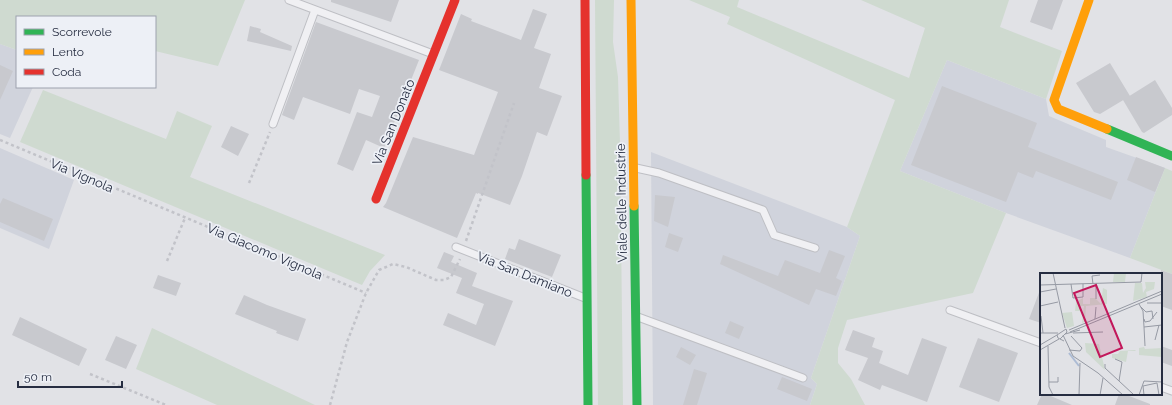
<svg xmlns="http://www.w3.org/2000/svg" width="1172" height="405" viewBox="0 0 1172 405" font-family="Raleway,sans-serif">
<rect width="100%" height="100%" fill="#e1e2e6"/>
<path fill="#d0d3dc" d="M0,44l17,6v37h16l-23,51 -10,-4z
M947,60l99,39 3,17 57,24v7l59,21 -35,90 -124,-45 -106,-42z
M0,148l74,32 -25,69 -49,-21z
M651,152l196,75 13,9 -49,142 6,6 -7,21h-157z"/>
<path fill="#cfdad0" d="M0,0h245l-27,66 -63,-15v-34h-138v33l-17,-6z
M595,0h19l-1,42 5,35 2,66 3,262h-25z
M689,0h50l-2,7 172,71 16,-50 -64,-28h148l-9,27 62,24 -16,48 -99,-39 -47,111 106,42 -33,80 -126,27 -9,28v15l13,16 14,26h-55l7,-21 -6,-6 49,-142 -13,-9 48,-127 -168,-76 3,-7z
M43,90l123,49 11,-28 35,15 -22,51 195,78 -15,16 -8,14 -342,-143z
M1165,168l7,3v103l-42,-16z
M152,328l163,77h-98l-81,-36z"/>
<path fill="#c8c9ce" d="M331,0h68l-8,22 -60,-20z
M1038,0h25l-11,30 -22,-8z
M533,9l14,5 -13,34 17,6 -12,34 23,8 -15,40 -10,-4 -15,44 -12,29 -32,-12v1l-2,-1 -19,45 -74,-31 3,-4 27,-66 61,18 24,-63 -59,-22 22,-56 11,5 -1,2 50,19z
M316,22l103,38 -35,88 -18,-8 -13,31 -16,-7 20,-52 15,5 8,-21 -21,-7 -9,25 -47,-17 -9,23 -12,-5z
M250,26l11,3 -1,3 32,14 -1,5 -44,-10z
M1110,63l20,33 -30,18 -6,-2 -18,-29z
M0,65l13,6 -13,29z
M1155,80l17,28v7l-28,18 -2,-1 -19,-32z
M942,86l95,37 -9,24 90,35 -7,18 -75,-29 -3,7 -15,-6 -12,30 -95,-37z
M231,126l18,8 -11,22 -17,-9z
M1136,157l29,11 -10,24 -28,-12z
M655,195l20,2 -7,30 -14,-6z
M3,198l50,21 -9,22 -44,-19v-18z
M669,233l14,5 -5,14 -13,-5z
M519,239l42,16 -9,22 -47,-18 4,-11 6,2z
M829,250l16,6 -9,22 6,3 -6,15 -20,-7 -7,16 -89,-41 3,-9 55,21 7,-16 35,13z
M444,252l10,4 -3,6 26,11 -5,13 41,15 -18,45 -52,-21 5,-12 28,12 8,-21 -28,-11 6,-15 -25,-10z
M1161,270l11,4v36l-11,-4z
M158,275l23,8 -5,13 -23,-8z
M1040,290h1v33l-12,-4z
M244,295l23,10 39,14 -8,22 -22,-8 1,-2 -42,-17z
M20,317l67,32 -8,17 -67,-31z
M730,321l14,6 -5,12 -14,-6z
M853,330l22,8 -3,9 11,4 -4,12 29,12 14,-37 25,9 -20,55 -45,-17 -2,5 -22,-10 10,-22 -23,-8z
M116,336l21,9 -11,24 -21,-9z
M978,338l40,15 -19,49 -40,-15z
M1161,346l11,4v16l-11,-4z
M681,347l15,8 -6,10 -14,-8z
M694,369l13,4 -10,32h-14z
M782,377l30,12 -5,12 -30,-12z
M1042,394h4l26,11h-35z
M1119,394h5l26,10v1h-35z"/>
<g fill="none" stroke-linecap="round" stroke-linejoin="round">
<defs>
<path id="lane" d="M289,0l144,54
M273,124l42,-114
M636,168l23,5 104,37 11,25 41,13
M456,247l129,51
M950,310l91,33
M638,317l165,61
M1161,387l11,4"/>
</defs>
<use href="#lane" stroke="#bebfc4" stroke-width="9"/>
<path stroke="#c2c3c9" stroke-width="2.5" stroke-dasharray="3 3" stroke-linecap="butt" d="M0,140l366,153
M249,183l21,-51
M466,241l48,-138
M167,261l18,-43
M90,374l76,31
M330,405l17,-63 19,-49 13,-23 14,-6 13,3 30,13h8l7,-3 9,-18"/>
<use href="#lane" stroke="#f0f0f3" stroke-width="7"/>
<path stroke="#30b455" stroke-width="9" d="M1107,129l65,27
M586,175l2,230
M634,206l3,199"/>
<path stroke="#ff9f0a" stroke-width="9" d="M631,0l3,206
M1089,0l-35,100 4,9 49,20"/>
<path stroke="#e5322d" stroke-width="9" d="M585,0l1,175
M376,199l79,-199"/>
</g>
<g text-anchor="middle" stroke-width="3.5" stroke-linejoin="round" paint-order="stroke">
<g font-size="13" fill="#262d41" stroke="#edf0f6">
<text transform="translate(393 122) rotate(-68)" y="5">Via San Donato</text>
<text transform="translate(82 175) rotate(23)" y="5">Via Vignola</text>
<text transform="translate(621 203) rotate(-91)" y="5">Viale delle Industrie</text>
<text transform="translate(265 251) rotate(23)" y="5">Via Giacomo Vignola</text>
<text transform="translate(525 274) rotate(22)" y="5">Via San Damiano</text>
</g>
</g>
<g transform="translate(1040 273)">
<rect width="122" height="122" fill="#e1e2e6"/>
<path d="M74,0h12l-1,9h-12zM105,9h10l-1,7 -8,3 1,5 -14,4 2,-18h7l1,10 3,-5zM63,15l4,2v14l-21,2 -1,16 -3,1 2,-17h-3v5h-6l1,-9 7,-4v6h7v-6h5l6,6zM32,39l2,14 -7,2 -5,-15zM45,70l14,1 6,26 -19,-18zM104,74l1,2 17,-1v9l-23,-2v-7zM80,78l15,-1 1,1h-8l-2,11 -14,-4v-4h6z" fill="#cfdad0"/>
<path fill="none" stroke="#acbbd4" stroke-width="2" d="M29,80l10,13"/>
<path fill="none" stroke="#969aa4" stroke-width="1" d="M13,0l12,55M56,10v16M31,11l2,14 10,-1v-13M53,11l-1,-8 8,-1M0,12l101,-3 1,-9M0,19l16,-3M107,30h15M99,31l4,7 1,16 18,-2M0,33l18,-4M101,34l5,5 6,-1 1,8M1,43l2,17M55,46l1,-12M104,46l1,3 5,-1 7,-9M104,54l1,19M29,57l93,-39M30,59l92,-38M0,60h18M33,60l30,-1M25,61l15,-4M23,62l10,21 25,17 25,22M20,66l7,-7 -1,-3 -9,6 1,3 6,3M115,67l4,-15M0,72l17,-10M8,73l1,41 4,8M0,77l19,-11M29,77l11,1 2,-3 -11,-12M75,86l7,3 -3,19M65,91v4l28,26M9,109h9v-5M39,122l1,-32M60,122l3,-17M99,122l5,-14 18,1M104,122l-1,-9 14,-3 2,12"/>
<path fill="#c2185b" fill-opacity="0.15" stroke="#c2185b" stroke-width="2" d="M56,12l26,63 -22,9 -26,-64z"/>
<rect width="122" height="122" fill="none" stroke="#262d41" stroke-width="2"/>
</g>
<rect x="16" y="16" width="140" height="72" fill="#edf0f6" stroke="#9da2ae"/>
<rect x="24" y="29" width="20" height="6" fill="#30b455" stroke="#9da2ae"/>
<text x="52" y="36" font-size="12" fill="#262d41">Scorrevole</text>
<rect x="24" y="49" width="20" height="6" fill="#ff9f0a" stroke="#9da2ae"/>
<text x="52" y="56" font-size="12" fill="#262d41">Lento</text>
<rect x="24" y="69" width="20" height="6" fill="#e5322d" stroke="#9da2ae"/>
<text x="52" y="76" font-size="12" fill="#262d41">Coda</text>
<path d="M18 381v6h104v-6" fill="none" stroke="#262d41" stroke-width="2"/>
<text x="24" y="381" font-size="12" fill="#262d41" stroke="#edf0f6" stroke-width="3" paint-order="stroke">50 m</text>
</svg>
